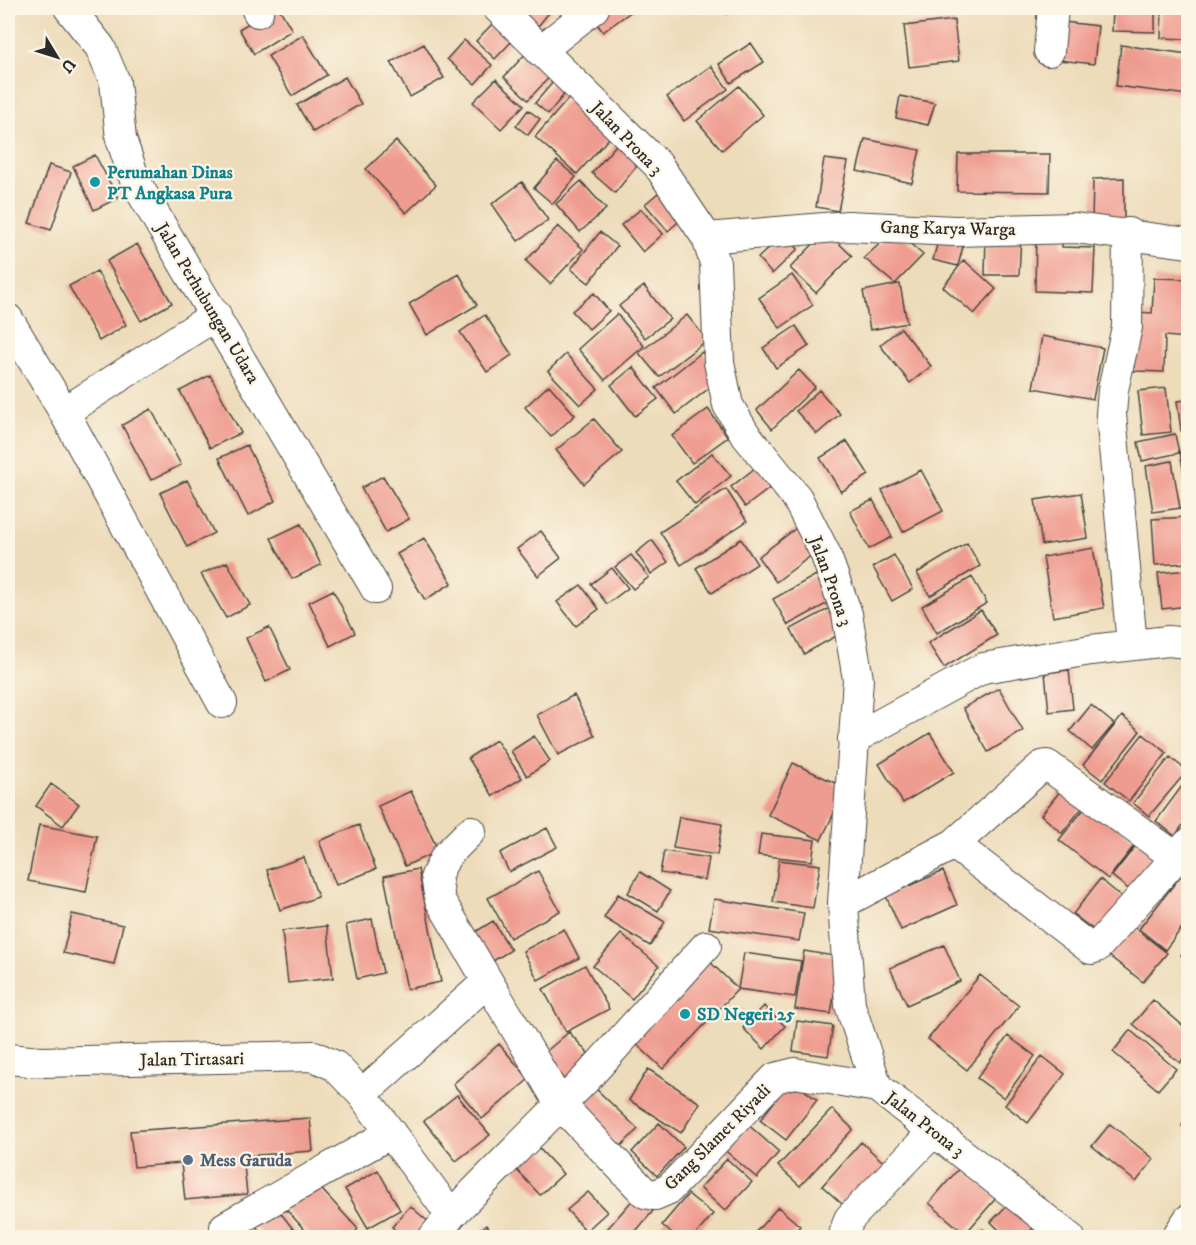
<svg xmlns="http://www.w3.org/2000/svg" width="1196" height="1245" viewBox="0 0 1196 1245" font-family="'IM FELL DW Pica',serif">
<rect width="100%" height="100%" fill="#fcf5e5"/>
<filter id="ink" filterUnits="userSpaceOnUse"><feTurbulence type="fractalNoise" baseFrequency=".0167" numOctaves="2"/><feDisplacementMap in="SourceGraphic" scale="12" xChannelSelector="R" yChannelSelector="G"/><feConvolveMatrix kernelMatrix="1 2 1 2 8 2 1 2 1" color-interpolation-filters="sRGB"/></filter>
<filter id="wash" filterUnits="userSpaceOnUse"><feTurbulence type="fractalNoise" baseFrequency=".008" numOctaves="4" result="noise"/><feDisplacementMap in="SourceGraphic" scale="24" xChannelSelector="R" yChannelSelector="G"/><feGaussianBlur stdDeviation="1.35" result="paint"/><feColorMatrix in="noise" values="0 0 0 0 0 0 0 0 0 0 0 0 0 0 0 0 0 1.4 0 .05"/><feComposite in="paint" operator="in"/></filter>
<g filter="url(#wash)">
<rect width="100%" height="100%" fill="#eddcba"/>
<g id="blocks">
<path fill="#ef9c90" d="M274,8h5l13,22 -38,24 -15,-25z
M437,8h19l-13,8z
M516,8h35l1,1 -18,22z
M595,8h41l-33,24 -14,-19z
M724,8h23l-21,6z
M1113,8h42v24l-43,-1z
M1162,8h26v31l-27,-1z
M954,20l5,41 -50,6 -5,-41z
M1055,21l43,5 -4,38 -44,-5z
M493,23l19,18 -17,18 -19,-18z
M303,35l24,40 -35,21 -24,-40z
M464,40l28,25 -17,19 -28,-25z
M751,43l13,19 -33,21 -12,-19z
M424,44l20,34 -34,19 -19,-35z
M1121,45l67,9v41l-72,-9z
M531,48l25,22 -28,30 -24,-23z
M711,66l17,23 -44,32 -17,-24z
M560,74l12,11 -24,29 -13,-11z
M345,77l16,27 -48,28 -16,-27z
M496,79l28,26 -23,24 -28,-27z
M739,86l24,29 -41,35 -25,-29z
M576,90l41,39 -40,45 -42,-37z
M900,96l35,7 -7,22 -32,-7z
M528,110l12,9 -12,16 -12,-9z
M622,138l22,19 -29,36 -23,-20z
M865,139l55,11 -8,33 -55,-12z
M396,141l40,44 -30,28 -40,-44z
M958,154h92l-1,38 -92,-1z
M95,155l23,43 -24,12 -21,-44z
M824,159l24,3 -10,49 -22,-4z
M557,161l19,16 -23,27 -19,-16z
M49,165l22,7 -20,58 -22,-7z
M1187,167h1v24h-3z
M1124,178v44h-32l1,-43z
M581,181l25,28 -26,23 -24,-28z
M522,182l26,38 -30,21 -26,-37z
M665,187l22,27 -19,17 -23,-27z
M641,209l22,25 -20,18 -22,-27z
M558,226l25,23 -33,35 -24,-23z
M895,230l28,25 -28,29 -31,-26z
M826,231l26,25 -36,37 -26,-25z
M600,232l17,14 -28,37 -18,-14z
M940,233l25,6 -7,27 -25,-6z
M1036,233l26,1v13l33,1 -2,45 -58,-2z
M784,234l14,15 -26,25 -14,-16z
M986,234l35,2 -2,39h-34z
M137,244l35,59 -31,18 -34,-60z
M964,260l32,29 -22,25 -31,-27z
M97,271l29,54 -27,16 -30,-55z
M459,274l18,31 -50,30 -18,-31z
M792,275l21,30 -33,23 -21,-30z
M1154,278l34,1v59l-23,-2 -1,36 -30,-1 2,-59 16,1z
M898,284h2l7,39 -37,7 -7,-39z
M644,286l26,33 -25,19 -26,-32z
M594,293l15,18 -20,18 -17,-18z
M617,314l27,32 -39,34 -27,-31z
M485,315l27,40 -25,17 -27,-40z
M687,315l20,25 -48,37 -20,-24z
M796,326l13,20 -33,22 -13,-20z
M901,328l30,38 -21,17 -30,-38z
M1042,336l61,12 -10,51 -60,-11z
M702,352l20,26 -46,36 -20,-26z
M566,354l32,35 -18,16 -32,-34z
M633,367l25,32 -23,17 -24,-31z
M799,370l16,17 -43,42 -15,-19z
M210,375l31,58 -31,15 -30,-57z
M549,385l26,30 -24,22 -26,-30z
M1166,388l5,44 -28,3 -5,-44z
M819,390l21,24 -23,20 -21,-23z
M1188,400v30l-7,1 -4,-30z
M151,409l30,56 -30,15 -29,-55z
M708,409l20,28 -36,26 -20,-27z
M594,419l28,33 -38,32 -28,-34z
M1175,434l4,19 -37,8 -4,-19z
M847,441l22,34 -28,17 -21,-34z
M247,445l28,56 -27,15 -29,-58z
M1188,451v39h-1l-7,-38z
M712,453l19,23 -36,29 -19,-24z
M764,461l15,20 -34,26 -14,-20z
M1172,461l8,47 -27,4 -7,-46z
M921,470l22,41 -40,21 -21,-42z
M383,476l26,43 -23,13 -25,-44z
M187,480l27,53 -27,14 -27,-54z
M726,489l21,32 -66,44 -21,-33z
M1081,493l7,45 -46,7 -7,-45z
M873,500l19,37 -23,12 -19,-38z
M1188,517v46l-33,2 -3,-46z
M301,524l20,41 -29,14 -21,-41z
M799,526l18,25 -41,31 -18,-25z
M541,531l20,27 -23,18 -21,-27z
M424,538l28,45 -27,17 -28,-46z
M741,539l16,25 -45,29 -16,-25z
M652,540l16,22 -17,12 -15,-21z
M967,543l13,23 -50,30 -13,-23z
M1093,548l11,60 -51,9 -10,-60z
M631,555l18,22 -16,12 -18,-22z
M894,555l19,34 -21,12 -19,-34z
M227,562l23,43 -24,13 -25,-44z
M612,568l16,20 -21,16 -16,-20z
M1188,570v36l-26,3 -4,-36z
M816,575l14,27 -42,23 -15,-26z
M972,577l15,26 -50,30 -15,-27z
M581,585l18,24 -23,17 -19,-24z
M333,590l22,43 -25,13 -21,-44z
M834,606l13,24 -43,24 -13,-25z
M981,610l16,25 -53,33 -16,-25z
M269,627l21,43 -24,12 -20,-44z
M1069,670l4,39 -24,3 -4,-39z
M999,688l24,43 -35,21 -25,-44z
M574,695l21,41 -37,19 -21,-40z
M1091,705l23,19 -22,26 -22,-19z
M1122,716l18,15 -38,49 -19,-15z
M930,733l24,39 -51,31 -24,-39z
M1143,734l24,19 -38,48 -24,-19z
M534,736l16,25 -23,15 -16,-25z
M496,740l26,38 -29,18 -25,-38z
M1170,757l17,14 -38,45 -16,-13z
M793,763l53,25 -25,52 -53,-25z
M1188,778v40l-13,18 -19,-15z
M51,784l28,20 -16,22 -27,-20z
M1065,785l22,17 -25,31 -21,-18z
M411,791l27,60 -33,15 -27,-60z
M1088,804l49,38 -29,37 -49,-39z
M679,817l43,7 -5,31 -44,-7z
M39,825l58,11 -11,56 -58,-11z
M359,825l17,44 -40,16 -17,-44z
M547,828l10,19 -48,25 -9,-19z
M761,834l54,6 -3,21 -54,-6z
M1140,840l19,15 -28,36 -19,-15z
M664,851l45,7 -4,22 -45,-7z
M304,857l14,40 -38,13 -13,-40z
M779,860l41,5 -7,43 -40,-6z
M418,869l23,113 -34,7 -23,-113z
M1186,869l2,2v49l-23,30 -26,-21z
M538,871l22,40 -50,27 -22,-40z
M943,871l14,34 -56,25 -15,-34z
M640,872l30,19 -12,20 -30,-18z
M1100,879l26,21 -27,34 -26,-20z
M618,894l47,28 -15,24 -46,-28z
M714,899l90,14 -5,28 -90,-13z
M72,914l51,11 -9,39 -51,-11z
M372,919l11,54 -26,6 -11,-54z
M493,921l18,29 -26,16 -18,-29z
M1131,925l36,28 -24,29 -35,-27z
M327,926l6,52 -45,5 -6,-52z
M564,929l15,29 -41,22 -15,-29z
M621,934l38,32 -27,33 -39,-33z
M944,945l16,36 -53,24 -17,-37z
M1188,947v15l-7,-7z
M804,951l36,6 -9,57 -36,-5z
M744,953l57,8 -6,36 -57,-8z
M707,959l31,30 -75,80 -31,-29z
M585,965l24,44 -43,23 -23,-43z
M980,975l39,31 -52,64 -39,-31z
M1153,1000l35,30v22l-8,11 -47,-39z
M764,1006l21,20 -21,23 -21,-21z
M797,1021l36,5 -5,30 -35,-5z
M1130,1030l46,39 -18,21 -45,-38z
M569,1032l24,27 -27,23 -23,-28z
M1008,1036l27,20 -31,42 -27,-20z
M499,1044l30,35 -47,40 -29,-35z
M1042,1056l23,18 -37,49 -23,-18z
M648,1069l52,34 -19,30 -52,-33z
M791,1080l26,20 -31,40 -26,-20z
M593,1086l45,43 -18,18 -45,-45z
M457,1095l33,40 -34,26 -32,-40z
M832,1109l21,20 -53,57 -22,-20z
M310,1118l3,33 -70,5 4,38 -62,6 -4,-37 -47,4 -4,-36z
M1188,1118v13l-6,-5z
M744,1121l35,31 -22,26 -36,-31z
M659,1123l25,24 -27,29 -25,-24z
M1110,1124l44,35 -18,23 -44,-36z
M861,1142l29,26 -39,44 -29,-26z
M536,1145l27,29 -23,21 -27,-29z
M727,1159l25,23 -27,29 -25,-23z
M961,1166l36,31 -32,37 -36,-31z
M378,1170l22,40 -32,18 -23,-39z
M314,1181l44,48 -9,9h-37l-27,-30z
M588,1192l19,20 -21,19 -19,-21z
M688,1194l25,20 -20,24h-16l-15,-13z
M636,1196l17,15 -23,27h-27l-2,-2z
M1011,1201l25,24 -12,13h-17l-16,-16z
M410,1206l21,18 -12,14h-15l-12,-11z
M276,1207l24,31h-35l-11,-14z
M778,1207l22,19 -10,12h-32l-4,-4z
M486,1225l12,13h-26z
M983,1229l10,9h-18z"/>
</g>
</g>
<g filter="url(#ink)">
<use href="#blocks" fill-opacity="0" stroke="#484640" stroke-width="1.5"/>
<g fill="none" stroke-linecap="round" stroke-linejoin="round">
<defs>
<path id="minor" d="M69,8l31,39 15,35 6,57 15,44 240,406
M256,8l2,4
M498,8l160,157 49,73 8,25 4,99 9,43 17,29 52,64 28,55 22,61 11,65 -15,224 7,102 27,82 193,151
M540,51l54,-43
M1049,51l4,-43
M1128,233l-1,94 -14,63 -2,24 21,231
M707,238l141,-12 107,5 120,-3 113,15
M8,319l56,93 158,291
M64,412l152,-97
M853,739l130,-71 108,-18 77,-9 20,2
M471,831l-25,25 -10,20 4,24 120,204 85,89 10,2 14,-6 106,-111 20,-5 82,14
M954,844l137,105 6,-2 91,-103
M843,903l111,-59 88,-78 5,-1 130,93
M8,1059l33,3 273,-6 21,10 27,28
M451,1215l-89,-121 125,-112
M225,1227l166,-94
M433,1238l18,-23 135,-136 120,-133
M846,1238l-1,-7 4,-12 85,-88
M1176,1238l12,-18"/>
</defs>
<use href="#minor" stroke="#484640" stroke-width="32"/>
<use href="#minor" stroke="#fff" stroke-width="30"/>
</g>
</g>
<g fill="#0f9aa8" stroke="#fcf5e5" stroke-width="2">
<circle cx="95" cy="182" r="6"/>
<circle cx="685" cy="1014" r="6"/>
</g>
<circle fill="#5c6f8a" stroke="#fcf5e5" stroke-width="2" cx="188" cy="1160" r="6"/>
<g text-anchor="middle" stroke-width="4.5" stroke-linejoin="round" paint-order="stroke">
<g font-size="18" fill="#2b2b2b" stroke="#fcf5e5">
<text transform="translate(627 138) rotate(46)" y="6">Jalan Prona 3</text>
<text transform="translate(948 228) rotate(1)" y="6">Gang Karya Warga</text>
<text transform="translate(208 303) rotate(59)" y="6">Jalan Perhubungan Udara</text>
<text transform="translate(831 581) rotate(70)" y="6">Jalan Prona 3</text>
<text transform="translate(192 1059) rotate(-1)" y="6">Jalan Tirtasari</text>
<text transform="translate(925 1124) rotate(38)" y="6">Jalan Prona 3</text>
<text transform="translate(717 1137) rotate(-45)" y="6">Gang Slamet Riyadi</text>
</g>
<g font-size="18" font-weight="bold" fill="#0d838f" stroke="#fcf5e5" text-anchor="start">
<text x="107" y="178">Perumahan Dinas<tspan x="107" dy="21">PT Angkasa Pura</tspan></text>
<text x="697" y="1020">SD Negeri 25</text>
</g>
<g font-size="18" font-weight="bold" fill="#4e5e75" stroke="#fcf5e5" text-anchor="start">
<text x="200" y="1166">Mess Garuda</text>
</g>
</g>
<rect width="1196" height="1245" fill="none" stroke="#fcf5e5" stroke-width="30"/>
<g transform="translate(57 57) rotate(128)" stroke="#fcf5e5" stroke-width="4.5" paint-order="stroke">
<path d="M0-4.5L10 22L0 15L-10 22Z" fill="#2b2b2b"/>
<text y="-9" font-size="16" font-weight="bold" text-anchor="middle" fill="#2b2b2b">U</text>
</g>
</svg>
